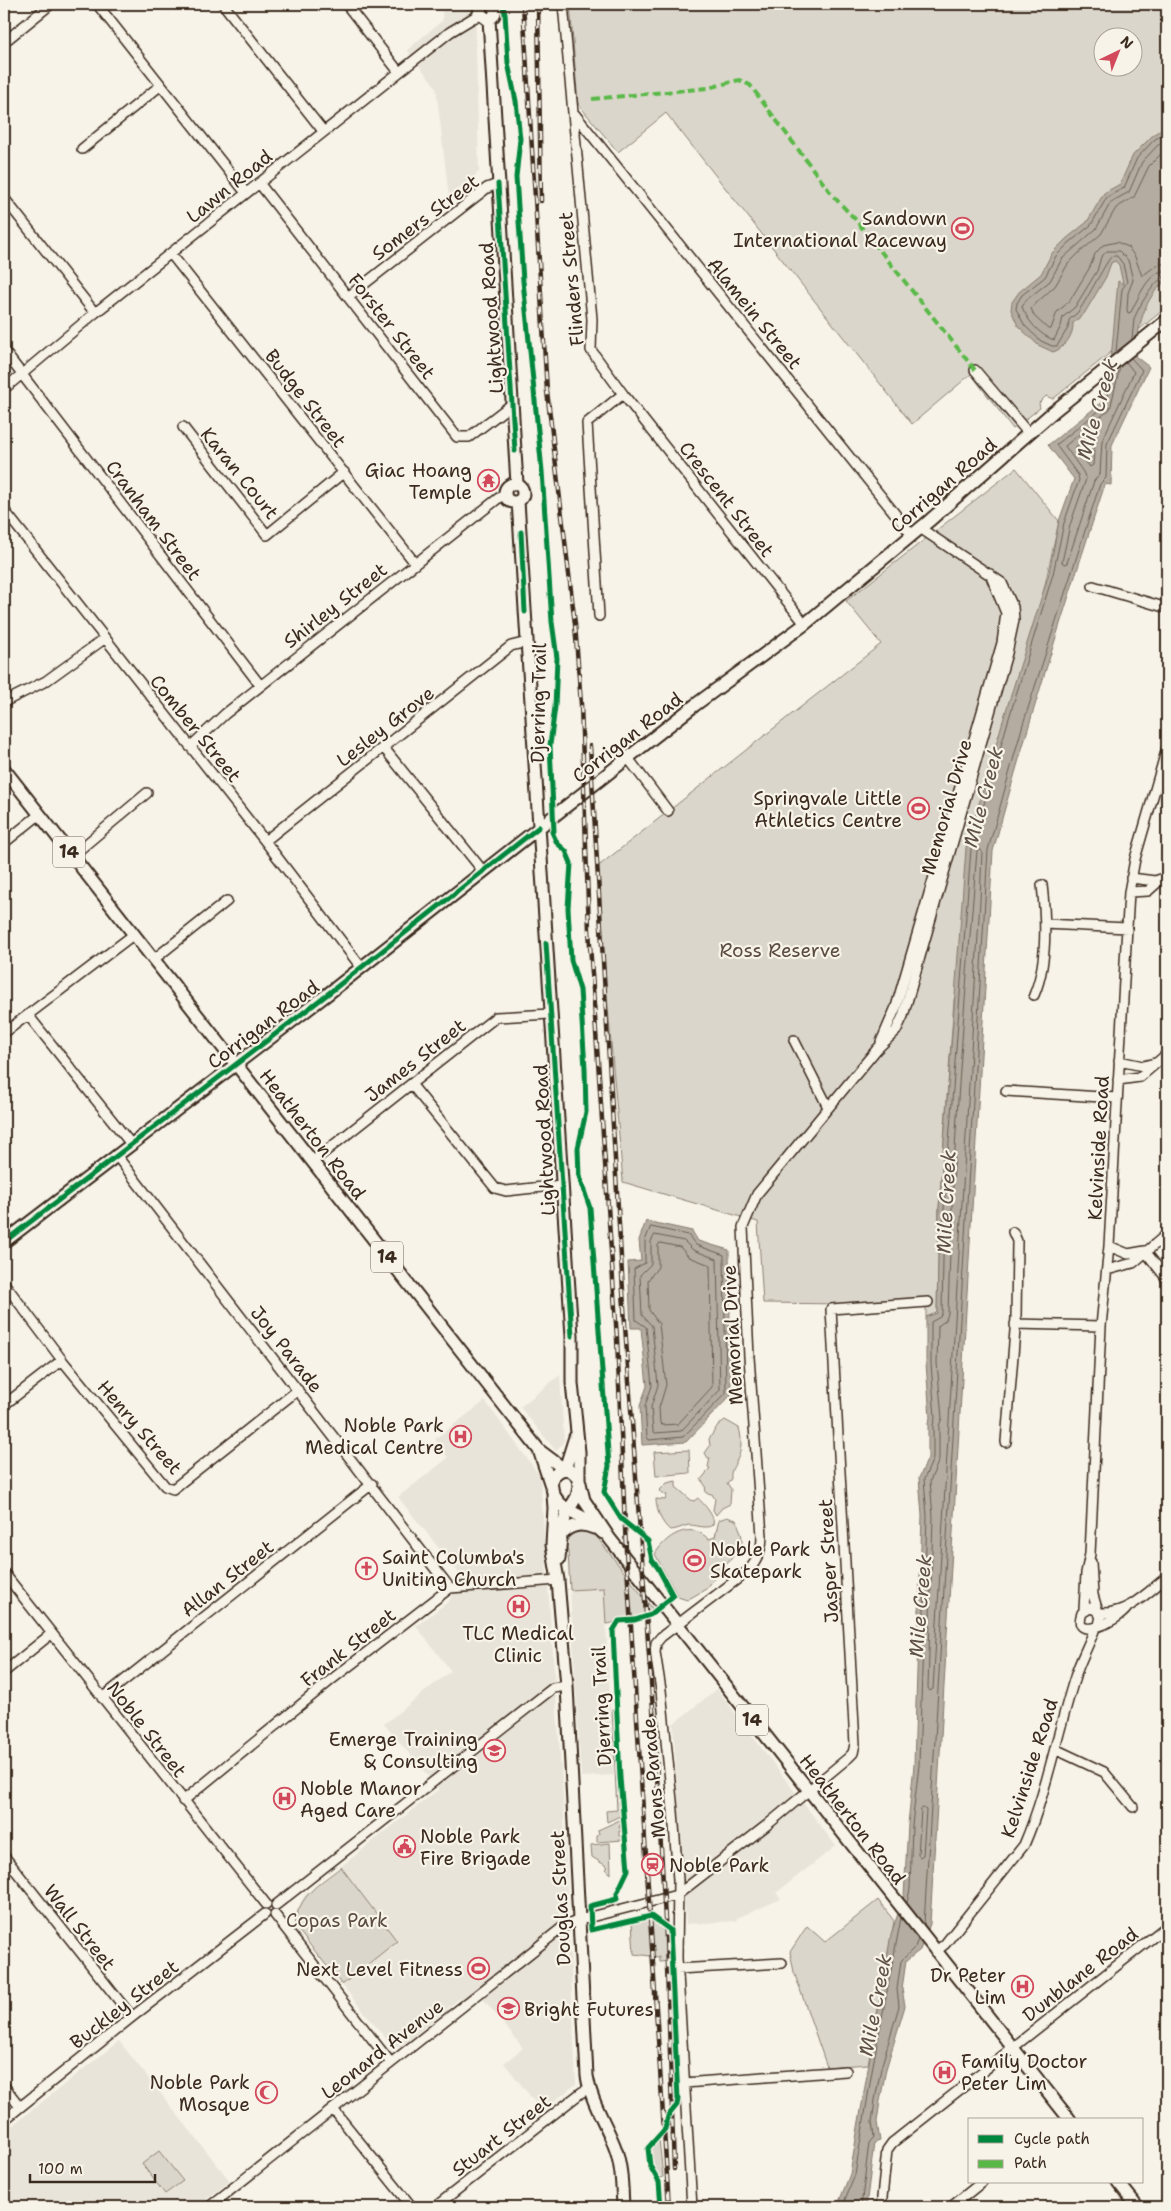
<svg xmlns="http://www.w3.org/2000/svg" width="1171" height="2211" viewBox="0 0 1171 2211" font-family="'Shantell Sans',sans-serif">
<rect width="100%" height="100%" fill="#f7f3e8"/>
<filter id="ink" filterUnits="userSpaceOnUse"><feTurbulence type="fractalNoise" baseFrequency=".02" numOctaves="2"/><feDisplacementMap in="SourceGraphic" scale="10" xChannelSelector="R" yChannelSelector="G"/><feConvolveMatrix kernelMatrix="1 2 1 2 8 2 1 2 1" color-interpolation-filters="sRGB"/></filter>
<g filter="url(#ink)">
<path fill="#e9e4d9" d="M441,4h34l4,168 -30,26 -13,-111 -29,-37 36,-30z
M560,1375l4,66 -8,10 -36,-44z
M485,1401l55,75 23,319 13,289 -34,27 -38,-48 19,-15 -46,-57 -15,12 -2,-5 -58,48 -6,1 -8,-6 -46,-56 -48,-60 3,-15 8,-15 134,-106 -55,-65 67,-53 -35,-45 33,-25 13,-24 -64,-80 50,-39 -13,-19z
M604,1587l10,188 -33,2 -11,-187z
M717,1689l119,157 -60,47 5,6 -44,19 -1,3 -50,3 -13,-200z
M119,2041l111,140 -33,26h-186l-7,-8v-67z"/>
<path fill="#dbd6cb" stroke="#8b8074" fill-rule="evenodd" d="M570,4h597v303l-114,92 -7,-3 -7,7 1,5 -27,21 -42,-55 -59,50 -246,-311 -48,39 -40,-48zM1104,38h30v30h-30z
M1016,468l43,53 -105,479 -15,208 -2,105 -11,4v-12l-163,-2 -5,-81 -135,-40 -27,-314 285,-224 -35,-43z
M725,1420l14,8c3,10 3,23 -2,32 -3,7 -7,10 -6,19l-4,4 4,6 -1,15 -8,4 -6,7 -3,-5 2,-11 -3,-5 -6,-1 -1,-8 -4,-5 9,-12 -2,-1 2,-9h-2l-3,-5 5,-7 -1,-7 9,-14z
M689,1450l1,23 -34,3 -2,-24z
M676,1481v6l15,13 3,1 4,-3c4,4 28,29 7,29 -5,0 -10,-2 -16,-2 -6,1 -12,5 -19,5 -8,-6 -14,-20 -14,-31l9,1 2,-5 -8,-4 8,-8z
M727,1517l9,3c4,10 8,17 5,27l-35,42 -19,11 -9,-3 -23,-43c8,-13 23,-26 40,-23 5,1 10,5 14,8l6,-2 4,-17z
M574,1530l19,2 59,76 -1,4c-10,5 -18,4 -29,7 -7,1 -8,5 -16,5l-2,-36 -34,2 -2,-39 -4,-3 1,-10z
M614,1709l6,107 -13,6 -1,-11 11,-1 -5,-100z
M622,1819l-3,9h4v3h-4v5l4,1v3l-26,2v-7l2,-1 -1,-4z
M610,1843l1,31 -5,-5 2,-2 -16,-10 -1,-12z
M341,1867l56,74 -55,44 -48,-60c6,-31 24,-40 47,-58z
M878,1900l16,21 -26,143 -41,3 -33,-95 -4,-20 17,-26 18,16z
M651,1918l18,14 2,29 -12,1v-5l-25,-3 -2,-32z
M659,2139l4,38 -3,1c-12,-14 -16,-26 -1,-39z
M159,2151l24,30 -18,13 -23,-30z"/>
<path fill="#b4aca0" stroke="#84786c" d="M1167,124v156c-25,19 -28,47 -32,76l14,11 -37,78 -1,40 -6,-1c-40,122 -78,243 -112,367l-63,1073 -10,26 -14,11 -4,28 3,17 -19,63 -6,32 -3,21 3,19 -6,2 -8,64h-29l13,-33 41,-240 13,-38 4,-72 6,-59 8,-249 -3,-38 9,-20v-35l2,-5 -4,-55v-46l11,-4 2,-105 27,-360 38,-131 45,-144 10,-52 15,-42 -26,-34 53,-42 11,-55 6,-67 5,3 -4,-19 -4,-4 -4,2 -5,14 -22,37 -11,9c1,12 -9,26 -20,29l-15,-7 -20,-19 -7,-16 1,-8 7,-10 22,-18 11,-21 14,-14 21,-17 17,-29 16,-9 13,-29 19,-19z
M646,1221l46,10 6,10 31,9 2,145 -45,47 -44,3 -2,-39 7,-20 -6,-58h-10l-3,-66 13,-1 -2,-21z"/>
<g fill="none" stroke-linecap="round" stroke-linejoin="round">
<path stroke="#6b5e52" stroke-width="1" d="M1167,139l-9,6 -16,17 -13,30 -18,10 -15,27 -34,30 -12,22 -24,19 -4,7c6,14 17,28 32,33l7,-14 2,-9 12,-10 22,-36 4,-14 6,-6h12l9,9 5,20 -5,13 -1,17 1,3 3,-1c8,-15 17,-41 36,-42
M1167,148l-18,18 -15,31 -18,11 -15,26 -22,19 -11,11 -13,22 -24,22 3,8 14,13h3l6,-17 12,-10 21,-35 5,-13 8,-9 14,-3 11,5 7,10 7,19 15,-11 10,-2
M1132,339c1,-6 1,-13 2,-20 4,-11 21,-41 33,-43
M1116,352l6,-63 5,-7 -4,-18 -6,-8h-5c-4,2 -26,45 -32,53 -2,5 -8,7 -11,11l-1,8 -11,18h-5l-11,-5 -16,-15 -9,-17 1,-6 5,-8 23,-18 11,-21 13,-13 22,-18 16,-28 17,-9 13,-30 17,-18 13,-9
M1120,367l-10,42 -45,37 18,26 3,7 -16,46 -8,37 2,2 3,-1 27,-82 6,-7 2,-33 32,-69 -8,-10
M1093,434l2,3 -2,28 -3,2 -15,-19z
M980,849l2,3 -2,49 -47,788 -3,2 -2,-3 5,-171 -3,-36 9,-21v-34l3,-8 -5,-55 1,-37 8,-6 2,-7c4,-154 16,-308 29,-462z
M651,1227l37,8 8,10 28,10 2,138 -43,44 -34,3 -2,-3 -2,-31 7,-20 -6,-59 -10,-7 -2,-51 11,-6v-22z
M655,1235l29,6 9,9 24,9 3,131 -39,41 -26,2 -2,-2 -2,-24 7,-22 -6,-59 -10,-11 -2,-40 11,-11v-22z
M660,1243l20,4 9,10 21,8 2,122 -34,37 -16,1 -2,-2 -1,-15 7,-23 -7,-61 -10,-14 -1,-30 10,-13v-21z
M923,1808l3,2 -3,45 -3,2 -2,-2 3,-45z
M907,1903l3,-14 2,-64 7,-60 8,-249 -3,-37 9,-20v-34l2,-7 -4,-55v-41l9,-5 2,-4 2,-105 27,-359 38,-131 44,-144 11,-51 15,-43 -1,-5 -22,-30 49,-39 7,-33
M924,1924l64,-1074 35,-126 77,-240 6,-6 1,-34 35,-74 -11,-12
M842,2207l13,-32 18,-110 28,-147
M861,2207l8,-64 5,-6 -2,-15 3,-22 6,-32 18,-62 -2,-17 4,-28 14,-14 3,-8"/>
<defs>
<path id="minor" d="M97,4l149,189
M223,4l100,127
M346,4l53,68
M563,4l29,315 -1,31 32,44 -36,29 12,193
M4,42l47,-38
M573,112l339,423
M82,149l79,-64
M259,183l198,254h12l43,-33
M4,198l91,115
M171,254l244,309
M349,296l138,-108 11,-4
M4,351l256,334
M975,370l54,64
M4,389l91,-76 355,-281 23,-14 7,-2
M623,394l182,230
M183,427l84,108 77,-63
M4,510l261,331 96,126
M1093,586l74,22
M4,702l42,-21 58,-42
M190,747l35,-33 280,-221
M384,748l99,123
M628,758l40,53
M265,841l246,-195 16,-4
M4,843l36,-29
M72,856l75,-63
M1131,878l24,3 6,-2
M1129,892l19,-1 19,-17
M1045,924l82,4
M153,960l74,-59
M1034,995c14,-32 12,-75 8,-110
M28,1015l103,129
M4,1033l129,-98
M794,1040l34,67
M881,1042l15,-35 106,-364 4,-30 -16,-39
M1119,1061l24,5 12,-3
M1118,1080l22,-3 27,-23
M411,1084l84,104 11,3 55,-6
M1006,1091l111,7
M116,1155l334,433
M312,1162l184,-145 54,-3
M1109,1246l19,8 17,-3
M1145,1251l22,28
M1107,1270l26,-7 34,-29
M4,1283l58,77 103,126 8,3 125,-99
M1015,1324l86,2
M4,1405l58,-45
M1006,1442l10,-124 1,-77 -4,-9
M1091,1562l2,33 5,17
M4,1573l262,331
M1084,1610l2,-37 4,-19 11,-228 8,-80 20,-354 6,-33 32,-111
M1099,1613c28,2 48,-20 68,-36
M1099,1625l2,-9 -5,-6 -6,-2 -8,5c-11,30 35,9 45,-5
M4,1672l47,-38
M102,1698l270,-214
M1055,1749l49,23 29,35
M183,1801l148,-121 119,-92 108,-8
M4,1856l128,161
M276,1905l277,-217 14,-2
M275,1915l116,148
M935,1952l10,-8 79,-99c23,-53 33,-112 51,-168 5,-17 14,-32 20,-49
M677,1969l105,-6
M684,2083l162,-12
M4,2086l16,21
M333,2109l79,98
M4,2120l128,-103 133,-103
M209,2207l354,-280 16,-7 98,-25 90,-70 81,-67 5,-5 2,-9 -24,-435 97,-7
M435,2207l147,-115 7,-3
M692,2207l-15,-249 1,-78 -5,-69 -12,-121 -6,-38 1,-9 5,-6 87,-66c10,-11 14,-21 14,-35l-13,-179 -6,-130 14,-33 120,-145 19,-18 7,-15 104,-363 7,-33 -1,-13 -11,-24 -82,-55
M881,2207l6,-57 5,-7 275,-217
M951,2207l31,-25"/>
<path id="major" d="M484,4l-4,4 -1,5 8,6c6,0 9,-5 8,-11l-4,-4
M489,19l28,465
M505 493a9 9 0 1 1 18 0a9 9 0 1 1-18 0Z
M518,501l54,835v47l7,69v29
M4,769l535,681 12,36
M4,1242l325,-249 366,-288 110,-81 124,-103 124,-109 114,-92
M540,1451l24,18
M565,1469l10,-32
M580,1483l4,17 26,39 460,581
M553,1495l1,13 -2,37 6,35
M568,1509c12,-11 18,-36 -3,-40 -20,5 -15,26 -2,37 6,5 14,8 21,12 7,4 13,10 19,15
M561,1535c9,-11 20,-12 33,-7
M559,1559l2,-23 6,-27
M558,1581l9,105 20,390c4,26 18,46 27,69 8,19 8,42 9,62
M1118,2182l20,25"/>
</defs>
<use href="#minor" stroke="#3b2a1e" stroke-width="12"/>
<use href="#major" stroke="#3b2a1e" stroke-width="15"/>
<use href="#minor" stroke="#f7f3e8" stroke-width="9"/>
<use href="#major" stroke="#f7f3e8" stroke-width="11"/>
<defs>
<path id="rail" d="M523,4l24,387 28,233 6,80 8,226 28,408 9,212 43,657
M538,4l3,197
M590,746l36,594 28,383 12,214 8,232"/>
</defs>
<use href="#rail" stroke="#3b2a1e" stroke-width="4.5"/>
<use href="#rail" stroke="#f7f3e8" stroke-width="2.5" stroke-dasharray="8" stroke-linecap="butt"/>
<path stroke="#58b947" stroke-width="4" stroke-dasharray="8 4" stroke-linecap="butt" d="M592,99l116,-11 31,-8 11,5 83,111 22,23 120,151"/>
<defs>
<path id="cycleway" d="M502,4l3,9 3,50 8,38 4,38 -4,38 7,104 19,190 10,151 5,36 -2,49 -5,38 4,86 -2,1 5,11 9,8 5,12 -3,45 3,52 9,30 5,78 1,44 -8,36 1,28 11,32 19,258 -5,26 17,27 27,22 4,19 6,8 15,28 -23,19 -15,5 -16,1 -6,10 7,147 8,92 -11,23v6l-27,7 1,24 60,-14 19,14 8,169 -1,6 -9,11 -3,13 -17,19 2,18 9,16 2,25
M498,184l17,267
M521,532l4,80
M546,943l26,393
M4,1242l325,-249 210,-166"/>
</defs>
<use href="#cycleway" stroke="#f7f3e8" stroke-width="8"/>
<use href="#cycleway" stroke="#00873e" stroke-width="5"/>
</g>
</g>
<defs>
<symbol id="stadium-ring" viewBox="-11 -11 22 22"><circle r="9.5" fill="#f7f3e8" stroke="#d1495b" stroke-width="1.5"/><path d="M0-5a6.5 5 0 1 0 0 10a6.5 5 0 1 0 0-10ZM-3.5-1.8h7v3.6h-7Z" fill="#d1495b"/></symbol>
<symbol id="temple-ring" viewBox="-11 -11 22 22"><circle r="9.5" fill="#f7f3e8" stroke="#d1495b" stroke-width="1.5"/><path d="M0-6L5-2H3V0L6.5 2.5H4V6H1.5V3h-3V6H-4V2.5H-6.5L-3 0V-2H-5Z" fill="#d1495b"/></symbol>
<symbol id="hospital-ring" viewBox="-11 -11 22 22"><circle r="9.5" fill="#f7f3e8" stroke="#d1495b" stroke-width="1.5"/><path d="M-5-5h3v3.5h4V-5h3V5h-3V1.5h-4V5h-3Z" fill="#d1495b"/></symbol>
<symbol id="church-ring" viewBox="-11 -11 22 22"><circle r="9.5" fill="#f7f3e8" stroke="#d1495b" stroke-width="1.5"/><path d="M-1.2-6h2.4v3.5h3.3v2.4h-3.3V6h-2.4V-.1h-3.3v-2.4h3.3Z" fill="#d1495b"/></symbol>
<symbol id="university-ring" viewBox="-11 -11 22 22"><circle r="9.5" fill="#f7f3e8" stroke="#d1495b" stroke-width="1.5"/><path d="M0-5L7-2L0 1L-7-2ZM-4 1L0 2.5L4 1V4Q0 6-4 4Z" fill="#d1495b"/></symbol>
<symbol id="civic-ring" viewBox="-11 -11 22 22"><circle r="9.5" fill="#f7f3e8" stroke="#d1495b" stroke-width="1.5"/><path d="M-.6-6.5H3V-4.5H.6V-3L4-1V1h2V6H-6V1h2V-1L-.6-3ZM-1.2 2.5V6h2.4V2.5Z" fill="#d1495b"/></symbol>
<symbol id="station-ring" viewBox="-11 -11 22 22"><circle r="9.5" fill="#f7f3e8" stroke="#d1495b" stroke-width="1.5"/><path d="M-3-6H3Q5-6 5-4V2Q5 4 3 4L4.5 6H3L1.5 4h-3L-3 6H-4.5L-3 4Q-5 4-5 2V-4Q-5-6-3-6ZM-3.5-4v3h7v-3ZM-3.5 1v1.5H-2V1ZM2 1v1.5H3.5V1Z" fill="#d1495b"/></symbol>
<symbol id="school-ring" viewBox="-11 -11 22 22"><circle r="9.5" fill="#f7f3e8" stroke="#d1495b" stroke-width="1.5"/><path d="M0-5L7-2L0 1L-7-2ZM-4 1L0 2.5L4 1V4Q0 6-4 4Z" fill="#d1495b"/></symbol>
<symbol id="mosque-ring" viewBox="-11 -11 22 22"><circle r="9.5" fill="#f7f3e8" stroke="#d1495b" stroke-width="1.5"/><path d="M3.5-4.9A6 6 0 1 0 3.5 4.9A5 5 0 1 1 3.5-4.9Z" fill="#d1495b"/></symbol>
</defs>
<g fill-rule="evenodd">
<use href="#stadium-ring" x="950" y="216" width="25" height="25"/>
<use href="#temple-ring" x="476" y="468" width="25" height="25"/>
<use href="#stadium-ring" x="906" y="796" width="25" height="25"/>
<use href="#hospital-ring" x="448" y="1424" width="25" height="25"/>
<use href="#stadium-ring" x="682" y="1548" width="25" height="25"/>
<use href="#church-ring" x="354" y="1556" width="25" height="25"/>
<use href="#hospital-ring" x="506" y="1594" width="25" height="25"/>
<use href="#university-ring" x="482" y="1738" width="25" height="25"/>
<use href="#hospital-ring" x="272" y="1786" width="25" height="25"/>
<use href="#civic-ring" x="392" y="1834" width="25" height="25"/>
<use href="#station-ring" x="640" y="1852" width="25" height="25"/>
<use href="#stadium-ring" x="466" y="1956" width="25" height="25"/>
<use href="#hospital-ring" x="1010" y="1974" width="25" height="25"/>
<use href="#school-ring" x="496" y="1996" width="25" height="25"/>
<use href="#hospital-ring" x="932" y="2060" width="25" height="25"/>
<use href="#mosque-ring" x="254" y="2080" width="25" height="25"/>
</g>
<g text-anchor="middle" stroke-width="4.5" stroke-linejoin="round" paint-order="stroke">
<g fill="#f7f3e8" stroke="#73665b" stroke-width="1">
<rect x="53" y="836.5" width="32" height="31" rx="4"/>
<rect x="371" y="1241.5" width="32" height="31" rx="4"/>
<rect x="736" y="1704.5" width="32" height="31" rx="4"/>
</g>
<g font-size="18" font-weight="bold" fill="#3b2a1e">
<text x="69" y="858">14</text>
<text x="387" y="1263">14</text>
<text x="752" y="1726">14</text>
</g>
<g font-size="19" fill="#3b2a1e" stroke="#f7f3e8">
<text transform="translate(229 186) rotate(-39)" y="7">Lawn Road</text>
<text transform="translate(425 217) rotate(-37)" y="7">Somers Street</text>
<text transform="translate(571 279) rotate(-95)" y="7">Flinders Street</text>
<text transform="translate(755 313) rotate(51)" y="7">Alamein Street</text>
<text transform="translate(491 318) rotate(-94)" y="7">Lightwood Road</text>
<text transform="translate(392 326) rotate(52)" y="7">Forster Street</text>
<text transform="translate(306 398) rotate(52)" y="7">Budge Street</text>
<text transform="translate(240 473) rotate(51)" y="7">Karan Court</text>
<text transform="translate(943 485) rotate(-41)" y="7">Corrigan Road</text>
<text transform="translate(727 499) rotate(52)" y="7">Crescent Street</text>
<text transform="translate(154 520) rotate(53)" y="7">Cranham Street</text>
<text transform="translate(335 605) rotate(-38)" y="7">Shirley Street</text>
<text transform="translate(538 703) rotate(-89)" y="7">Djerring Trail</text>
<text transform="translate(385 726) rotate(-38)" y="7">Lesley Grove</text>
<text transform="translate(196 728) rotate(51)" y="7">Comber Street</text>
<text transform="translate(627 737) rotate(-38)" y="7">Corrigan Road</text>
<text transform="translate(946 807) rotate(-74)" y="7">Memorial Drive</text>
<text transform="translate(263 1024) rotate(-37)" y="7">Corrigan Road</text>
<text transform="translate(415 1060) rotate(-38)" y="7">James Street</text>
<text transform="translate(313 1134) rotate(52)" y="7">Heatherton Road</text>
<text transform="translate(544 1140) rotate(-93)" y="7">Lightwood Road</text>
<text transform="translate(1098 1148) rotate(-87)" y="7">Kelvinside Road</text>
<text transform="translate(732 1335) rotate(-93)" y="7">Memorial Drive</text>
<text transform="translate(287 1349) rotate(52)" y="7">Joy Parade</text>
<text transform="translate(140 1427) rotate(49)" y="7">Henry Street</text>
<text transform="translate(828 1561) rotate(-93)" y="7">Jasper Street</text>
<text transform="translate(227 1578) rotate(-38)" y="7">Allan Street</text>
<text transform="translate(348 1647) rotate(-38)" y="7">Frank Street</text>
<text transform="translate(601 1706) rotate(-93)" y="7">Djerring Trail</text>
<text transform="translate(147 1729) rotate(52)" y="7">Noble Street</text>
<text transform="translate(1029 1768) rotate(-72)" y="7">Kelvinside Road</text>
<text transform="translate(653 1778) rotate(-95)" y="7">Mons Parade</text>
<text transform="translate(853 1819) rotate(52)" y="7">Heatherton Road</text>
<text transform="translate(560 1898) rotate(-93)" y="7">Douglas Street</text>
<text transform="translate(80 1927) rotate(52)" y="7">Wall Street</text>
<text transform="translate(1080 1974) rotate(-38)" y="7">Dunblane Road</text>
<text transform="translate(124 2004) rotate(-38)" y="7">Buckley Street</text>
<text transform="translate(382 2049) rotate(-38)" y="7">Leonard Avenue</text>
<text transform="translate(501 2135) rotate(-38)" y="7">Stuart Street</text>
</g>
<g font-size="19" fill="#3b2a1e" stroke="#f7f3e8" text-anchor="end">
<text x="947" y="225">Sandown<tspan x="947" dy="22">International Raceway</tspan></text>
<text x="472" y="477">Giac Hoang<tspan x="472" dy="22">Temple</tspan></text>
<text x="902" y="805">Springvale Little<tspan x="902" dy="22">Athletics Centre</tspan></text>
<text x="444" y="1432">Noble Park<tspan x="444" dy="22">Medical Centre</tspan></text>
<text x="710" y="1556" text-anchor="start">Noble Park<tspan x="710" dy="22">Skatepark</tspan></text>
<text x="382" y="1564" text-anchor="start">Saint Columba's<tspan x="382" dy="22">Uniting Church</tspan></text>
<text x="518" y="1640" text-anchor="middle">TLC Medical<tspan x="518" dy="22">Clinic</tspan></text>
<text x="478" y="1746">Emerge Training<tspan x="478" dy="22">&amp; Consulting</tspan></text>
<text x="300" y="1795" text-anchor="start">Noble Manor<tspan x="300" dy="22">Aged Care</tspan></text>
<text x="420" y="1843" text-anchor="start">Noble Park<tspan x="420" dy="22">Fire Brigade</tspan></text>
<text x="669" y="1872" text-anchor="start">Noble Park</text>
<text x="463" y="1976">Next Level Fitness</text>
<text x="1006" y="1982">Dr Peter<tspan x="1006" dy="22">Lim</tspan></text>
<text x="524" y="2016" text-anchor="start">Bright Futures</text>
<text x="961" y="2068" text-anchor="start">Family Doctor<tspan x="961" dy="22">Peter Lim</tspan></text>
<text x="250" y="2089">Noble Park<tspan x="250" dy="22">Mosque</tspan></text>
</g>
<g font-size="19" fill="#5b4c41" stroke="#f7f3e8">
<text x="780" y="957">Ross Reserve</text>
<text x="337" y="1927">Copas Park</text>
</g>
<g font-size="20" font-style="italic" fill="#5f5145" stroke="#f7f3e8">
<text transform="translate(1097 409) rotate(-74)" y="7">Mile Creek</text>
<text transform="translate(983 797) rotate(-75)" y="7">Mile Creek</text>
<text transform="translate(946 1202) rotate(-87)" y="7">Mile Creek</text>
<text transform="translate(920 1606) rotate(-85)" y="7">Mile Creek</text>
<text transform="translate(875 2005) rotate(-79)" y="7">Mile Creek</text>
</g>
</g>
<rect width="1171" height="2211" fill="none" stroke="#f7f3e8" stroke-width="20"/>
<rect x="10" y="10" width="1151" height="2191" fill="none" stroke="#3b2a1e" stroke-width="2" filter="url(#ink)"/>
<rect x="968" y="2118" width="175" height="65" fill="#f7f3e8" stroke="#aca397"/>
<rect x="978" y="2135" width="25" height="8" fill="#00873e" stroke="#aca397"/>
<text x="1014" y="2144" font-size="15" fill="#3b2a1e">Cycle path</text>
<rect x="978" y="2160" width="25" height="8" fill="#58b947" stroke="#aca397"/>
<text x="1014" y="2168" font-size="15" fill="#3b2a1e">Path</text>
<g transform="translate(1118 52) rotate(43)"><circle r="24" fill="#f7f3e8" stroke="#aca397"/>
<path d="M0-4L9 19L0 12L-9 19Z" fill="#d1495b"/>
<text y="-8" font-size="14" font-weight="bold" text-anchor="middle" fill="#3b2a1e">N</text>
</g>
<path d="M30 2174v8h125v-8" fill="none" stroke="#3b2a1e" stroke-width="2.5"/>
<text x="38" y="2174" font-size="15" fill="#3b2a1e" stroke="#f7f3e8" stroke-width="4" paint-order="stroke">100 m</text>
</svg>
